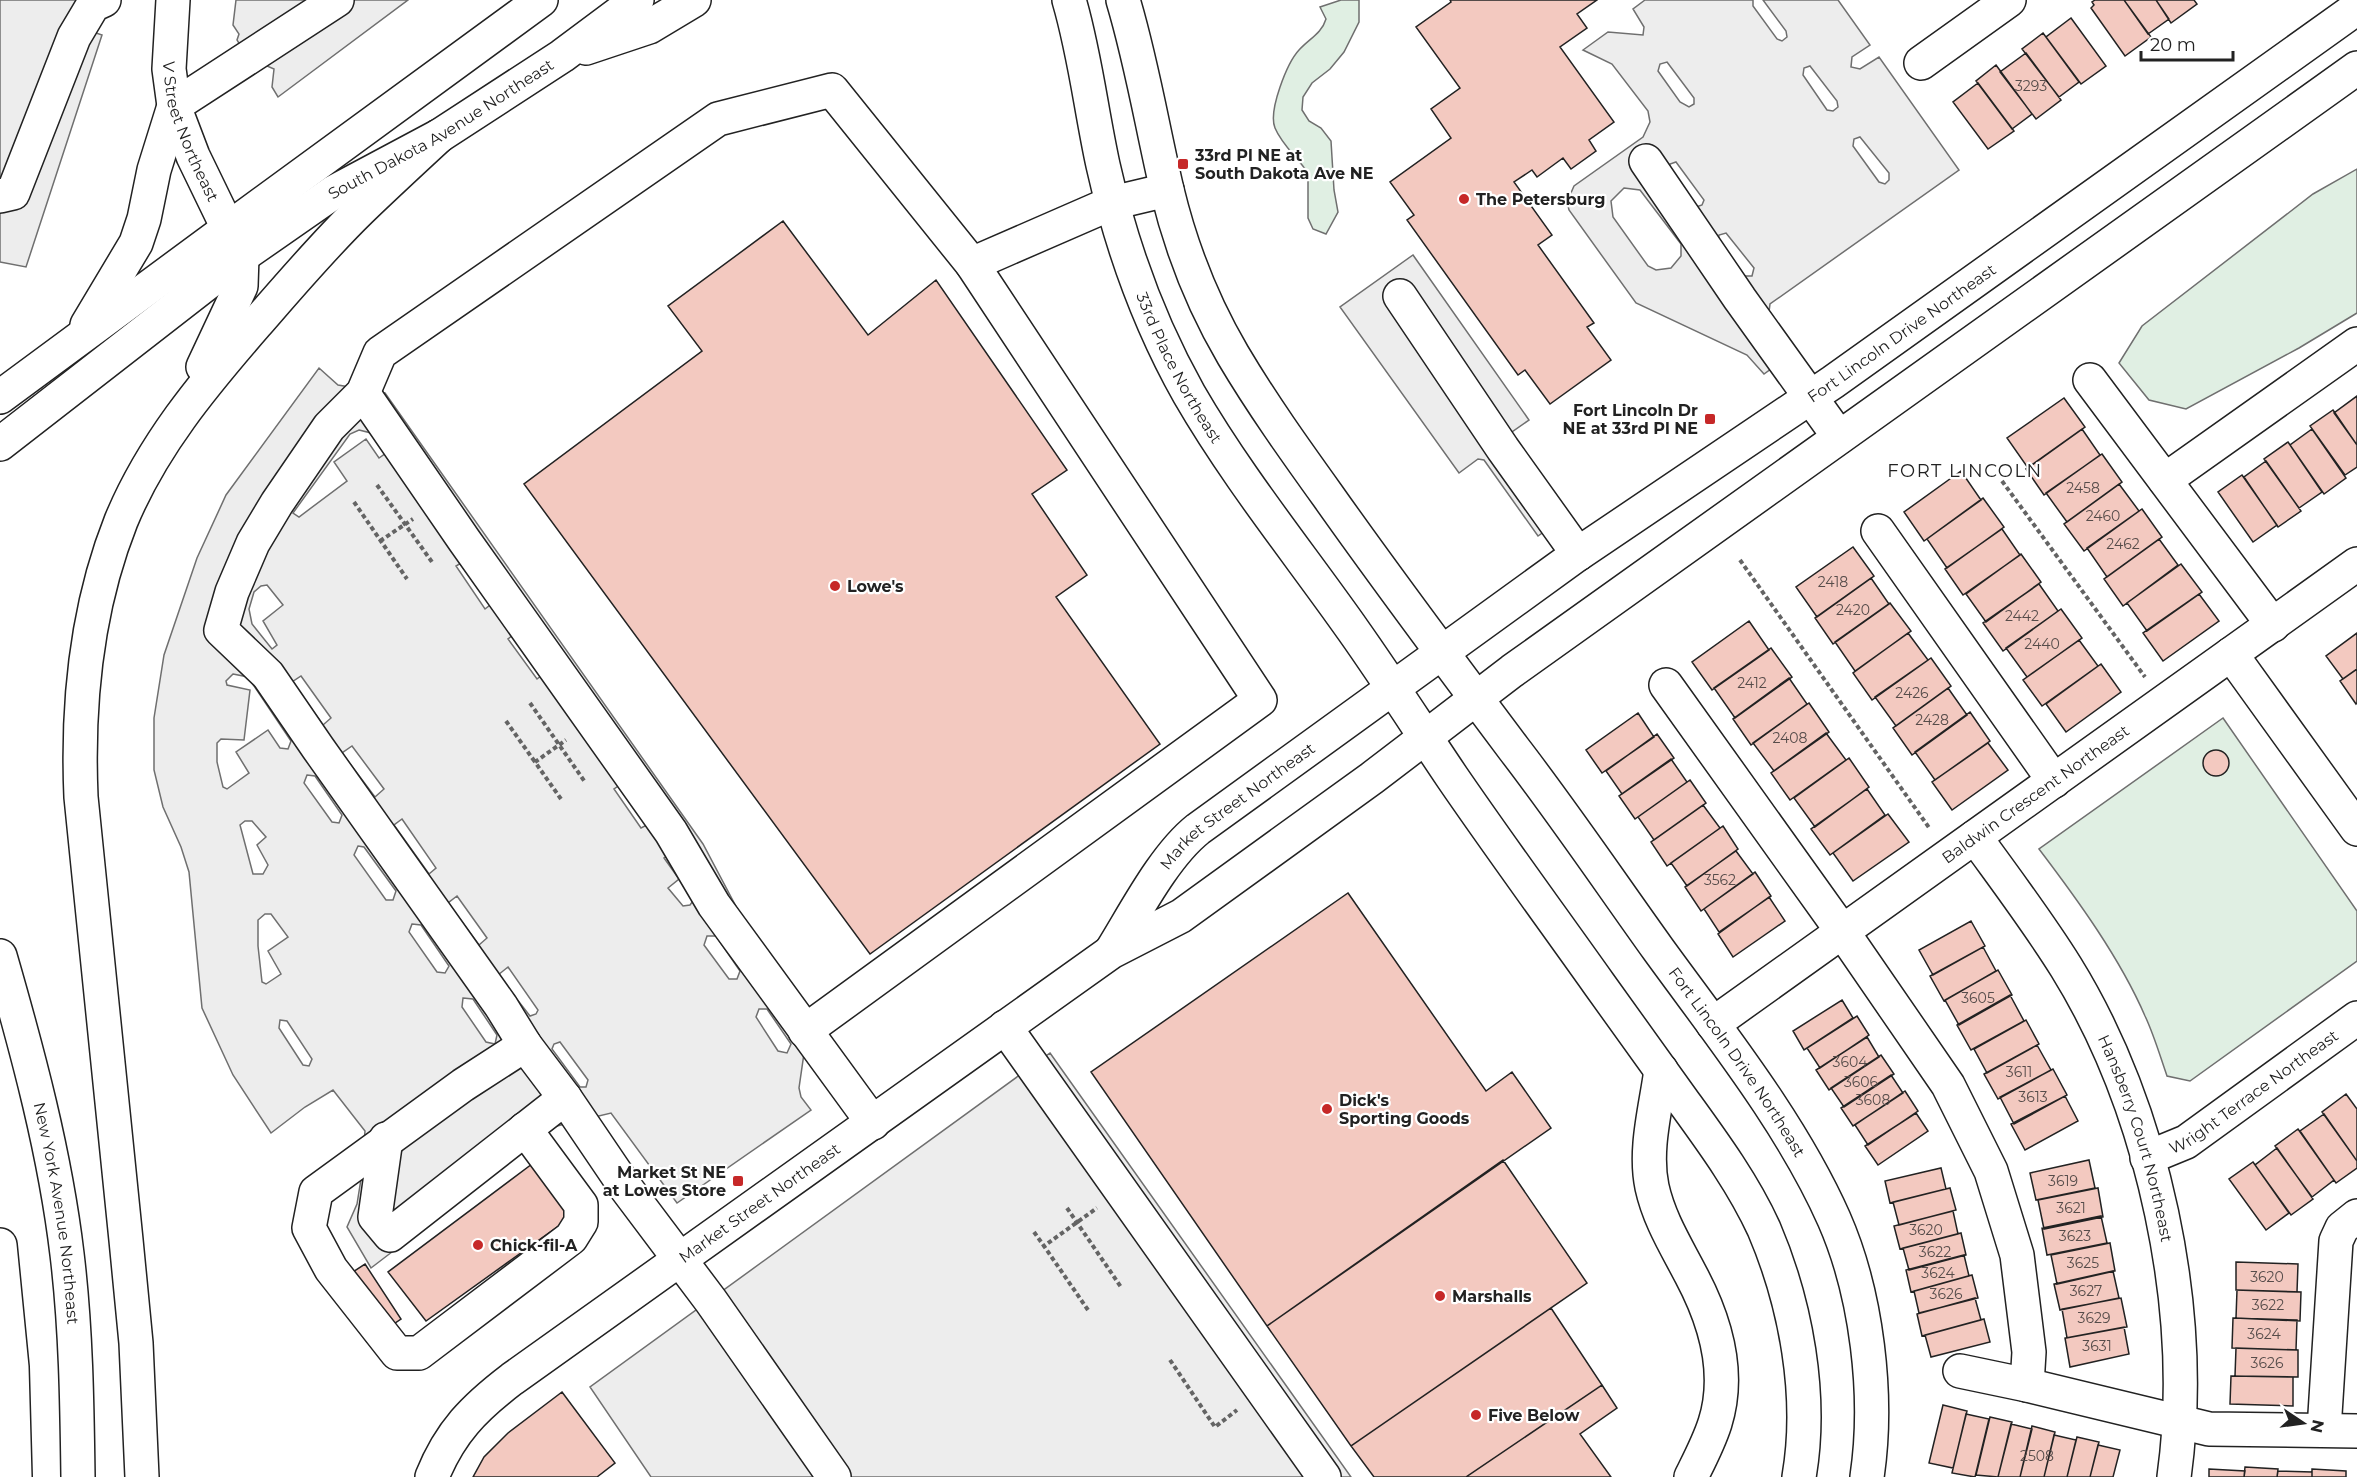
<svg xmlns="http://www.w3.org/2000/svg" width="2357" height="1477" viewBox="0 0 2357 1477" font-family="Montserrat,sans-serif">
<rect width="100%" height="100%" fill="#fff"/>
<path fill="#e0efe3" stroke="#6f6f6f" stroke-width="1.5" d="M1341,0h18v22l-15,30 -14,17 -18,14 -9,14 -1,13 7,11 12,7 10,13 3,49 4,22 -12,22 -13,-5 -5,-11v-45c-10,-15 -26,-28 -33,-45 -7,-17 12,-65 24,-78 10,-11 23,-17 27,-31l-6,-12z
M2357,169v144l-58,35 -113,61 -37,-9 -30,-37 23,-37 171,-132z
M2223,718l134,193v50l-167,120 -23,-5c-7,-20 -13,-41 -22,-60 -25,-58 -68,-117 -106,-167z"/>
<path fill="#ededed" stroke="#6f6f6f" stroke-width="1.5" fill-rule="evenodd" d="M0,0h110l-26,29 18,6 -76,232 -26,-5z
M236,0h172l-130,97 -6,-10 2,-18 -9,-4 -10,5 -18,-30 2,-6 -6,-9z
M1645,0h108v6l24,33 5,2 5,-4 -1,-6 -23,-31h75l32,45 -18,12 -1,10 9,2 19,-12 80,113 -189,134 -1,8 28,38 -33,24 -17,-19 -111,-52 -67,-93 -2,-8 7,-16 69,-49 7,-15 -2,-11 -36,-47 -29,-14 25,-18 35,3 1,-8 -11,-18zM1667,62l27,36v6l-5,3 -9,-5 -22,-31 2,-7zM1810,66l27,35 1,6 -5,4 -6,-1 -24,-35 1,-7zM1860,137l29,36v7l-4,4 -6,-2 -26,-36 1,-7zM1676,162l28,38 -2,5 -6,2 -28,-36 2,-7zM1624,188l16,2 41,54v12l-10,12 -15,2 -8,-4 -35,-49 -2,-16zM1726,233l28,35 -2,8h-9l-25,-34 1,-7z
M1413,255l116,165 -17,12 -1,8 55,76 -28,20 -54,-76 -6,-1 -19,14 -119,-166z
M319,368l19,17 47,8 318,451 36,68 71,100 -11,76 2,9 10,13 -134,93 -66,-90 -54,13 -186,142 -24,-41 10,-23 4,-25 4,-48 -32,-41 -28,17 -34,26 -38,-58 -31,-67 -13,-136 -8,-25 -18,-40 -9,-37v-52l10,-63 33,-97 29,-63zM359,430l12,3 15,20 -7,5 -13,-19 -32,23 13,19 -48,36 -6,-4 57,-79zM461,563l29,42 -5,4 -29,-43zM267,585l16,20 -20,16 14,24 -5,4 -20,-25 -3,-15 5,-17 7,-6zM513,635l29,40 -5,4 -29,-40zM233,674l15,3 43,64 -3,8 -8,-1 -12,-18 -32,22 13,21 -22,16 -4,-2 -6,-25v-19l4,-4 23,1 6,-50 -23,-5 -1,-4zM301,676l30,42 -8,7 -31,-43zM352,746l32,43 -9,8 -33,-44zM307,775l8,1 27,39 -3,8 -7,-1 -28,-39zM620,785l27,40 -6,3 -27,-39zM402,819l34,49 -7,6 -35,-49zM245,821h7l14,16 -9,8 11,20 -5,9h-10l-13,-49zM358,846l6,1 32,44 -3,9h-7l-32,-45zM669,855l24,46 -3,4 -7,1 -15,-18 11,-9 -15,-21zM457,896l30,42 -8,7 -31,-42zM265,914h6l17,23 -20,14 13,23 -15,10 -4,-2 -4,-36v-26zM412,924l9,1 28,41 -4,7 -8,-1 -28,-40zM707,936h9l24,35 -3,8h-8l-25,-34zM508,967l30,43 -2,4 -6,2 -32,-41zM463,998l10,1 24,36 -2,9 -9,-2 -24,-35zM759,1009h8l24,35 -4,9 -9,-2 -22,-34zM280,1020l7,1 25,38 -3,7 -6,-1 -24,-37zM560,1042l28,38 -2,7h-6l-28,-38 2,-5z
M1050,1053l301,424h-700l-61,-90z"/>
<path fill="#f3c9c0" stroke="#222" stroke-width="1.5" d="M1450,0h147l-20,14 10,14 -27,19 54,75 -25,18 7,11 -25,18 -8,-11 -26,19 -5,-7 -18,12 38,53 -14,10 56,78 -7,4 24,33 -61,44 -25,-34 -7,5 -111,-155 7,-5 -24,-33 61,-44 -20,-29 29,-21 -44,-61 35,-25z
M2095,0h29l27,37 -26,19 -34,-48 3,-3 -2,-3z
M2124,0h32l13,19 -21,15z
M2156,0h38l3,4 -26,19z
M2071,18l35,48 -25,18 -35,-47z
M2043,33l36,49 -20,15 -37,-48z
M2026,53l35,47 -25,19 -36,-47z
M1996,65l36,49 -20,15 -36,-48z
M1978,83l36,48 -26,18 -35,-47z
M783,221l85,114 68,-55 131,190 -35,24 55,81 -31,22 104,147 -290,210 -346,-470 178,-133 -34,-45z
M2357,396v49l-23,-32z
M2064,398l21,29 -57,41 -21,-30z
M2333,410l24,35v22l-12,8 -35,-49z
M2082,429l18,26 -56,40 -18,-26z
M2312,429l34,49 -22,16 -34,-49z
M2288,442l34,50 -23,16 -35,-49z
M2102,454l20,28 -55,40 -21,-29z
M2266,461l35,50 -23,16 -34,-50z
M1961,471l20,29 -57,41 -20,-29z
M2242,475l35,50 -24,17 -35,-50z
M2119,484l20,27 -55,40 -20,-27z
M1983,498l21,29 -57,41 -20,-29z
M2142,509l20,28 -55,40 -20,-29z
M2002,529l18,26 -57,40 -18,-26z
M2159,539l19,26 -55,41 -19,-27z
M1853,547l21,29 -57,41 -21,-30z
M2021,554l20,28 -55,40 -20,-28z
M2181,564l21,28 -55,39 -20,-28z
M1871,578l18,26 -56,40 -18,-26z
M2039,584l19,27 -55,40 -20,-28z
M2199,594l20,27 -56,40 -20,-28z
M1890,603l21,28 -56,40 -20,-29z
M2061,609l21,29 -55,39 -21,-29z
M1749,621l20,29 -57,40 -20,-28z
M1908,633l20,27 -56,40 -19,-27z
M2357,633v36l-14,10 -17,-23z
M2079,640l19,26 -56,40 -19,-26z
M1771,648l21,29 -57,41 -21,-30z
M1931,658l20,28 -55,40 -21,-29z
M2101,664l20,28 -55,40 -20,-28z
M2357,669v34l-1,1 -16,-23z
M1789,678l18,26 -56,41 -18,-26z
M1948,688l19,27 -55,40 -19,-27z
M1809,703l20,29 -55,39 -21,-28z
M1970,712l20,29 -55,39 -20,-28z
M1638,713l16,24 -52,36 -16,-23z
M1826,733l20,27 -56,40 -19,-27z
M1657,734l17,24 -52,36 -16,-23z
M1988,743l20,27 -56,40 -20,-28z
M2203 763a13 13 0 1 1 26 0a13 13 0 1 1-26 0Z
M1849,758l20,29 -54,40 -21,-29z
M1671,759l16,23 -52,37 -16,-23z
M1690,780l16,23 -52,37 -16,-23z
M1867,789l18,26 -55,40 -19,-26z
M1703,805l17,23 -53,38 -16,-24z
M1888,814l21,28 -56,39 -20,-28z
M1723,826l15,23 -51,37 -16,-23z
M1736,851l17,23 -52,37 -16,-24z
M1755,872l16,24 -52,36 -15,-23z
M1348,893l138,198 26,-19 39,56 -284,198 -176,-254z
M1769,897l16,24 -52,36 -15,-23z
M1971,921l14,25 -52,29 -14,-25z
M1983,947l13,24 -52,30 -14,-25z
M1998,970l14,25 -53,30 -14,-25z
M2010,995l14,26 -53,29 -14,-25z
M1842,1000l11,18 -49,32 -11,-19z
M1857,1016l12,19 -49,33 -13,-20z
M2026,1020l13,24 -52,29 -13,-24z
M1867,1037l12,20 -50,33 -13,-20z
M2037,1045l14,25 -53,29 -14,-25z
M1881,1055l13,19 -50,33 -13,-19z
M2053,1069l14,26 -53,29 -14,-27z
M1891,1075l12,18 -50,33 -12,-18z
M1905,1091l13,20 -50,34 -13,-20z
M2346,1094l11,15v52l-35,-49z
M2065,1096l13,25 -53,29 -14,-26z
M1916,1113l12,18 -50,34 -13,-19z
M2324,1114l33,47v7l-21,15 -36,-52z
M2298,1129l36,51 -22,17 -37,-51z
M2277,1148l36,51 -22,16 -36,-50z
M1503,1160l84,123 -236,163 -84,-120z
M2089,1160l6,28 -59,12 -6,-27z
M2253,1162l36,51 -23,17 -37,-51z
M532,1164l39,53 -145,104 -38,-49z
M1941,1168l5,21 -56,14 -5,-22z
M1950,1188l6,22 -57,15 -6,-23z
M2098,1188l5,29 -59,12 -6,-29z
M1953,1211l5,23 -58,15 -6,-23z
M2101,1216l6,27 -60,12 -5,-27z
M1961,1233l5,22 -57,15 -6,-22z
M2110,1243l5,28 -58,13 -6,-29z
M1964,1255l5,21 -58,16 -5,-22z
M2236,1262l62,2 -1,28 -61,-2z
M365,1264l36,55 -34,23 -37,-55z
M2113,1271l6,27 -59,12 -6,-26z
M1972,1275l6,23 -59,15 -5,-22z
M2237,1290l64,2 -1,29 -64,-3z
M1975,1298l6,22 -59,16 -5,-22z
M2121,1298l6,29 -60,11 -5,-29z
M1551,1308l51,77 -136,92h-92l-23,-31z
M2233,1318l64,2 -1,30 -64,-2z
M1984,1319l6,23 -59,15 -6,-22z
M2124,1327l5,27 -59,13 -5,-29z
M2236,1348l62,2v27l-63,-1z
M2231,1376l62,1v29l-63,-2z
M1602,1385l15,23 -37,26 31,43h-145z
M562,1392l53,71 -18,14h-124l11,-20 24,-24z
M1943,1405l24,6 -14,57 -24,-5z
M1966,1414l23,5 -14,58 -23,-4z
M1990,1417l22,5 -14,55 -22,-2z
M2011,1424l21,5 -12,48h-22z
M2032,1426l23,6 -11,45h-24z
M2054,1435l22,5 -9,37h-23z
M2077,1437l22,5 -9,35h-23z
M2098,1445l22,5 -7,27h-23z
M2245,1467l33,2 -1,8h-33z
M2209,1469l36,2 -1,6h-35z
M2312,1469l34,2v6h-34z
M2278,1471l34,1v5h-35z"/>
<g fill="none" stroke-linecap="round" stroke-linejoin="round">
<defs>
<g id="minor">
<path id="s1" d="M173,0l-4,69 5,37 19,50 47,97"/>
<path id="s2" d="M1069,0c16,54 22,110 34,165 18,80 46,158 86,229 48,83 109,158 164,236 34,48 66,98 99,147 48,70 98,138 147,207 28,39 56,78 84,117 29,40 60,82 81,128 32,75 49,167 35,248"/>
<path id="s3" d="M1123,0c19,63 29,126 44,190 14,58 36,114 66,165 29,49 62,95 95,141 60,85 123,169 186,253 50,65 96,133 144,200 61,84 134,175 176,270 33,75 45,177 33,258"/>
<path d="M1921,63l88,-63"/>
<path d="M174,106l163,-106"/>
<path d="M1646,161l94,138 99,138"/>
<path d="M0,196l13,-3 61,-156 19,-32 11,-5"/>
<path d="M972,264l140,-61 55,-13"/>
<path d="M1400,296l103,153 75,105"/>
<path d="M2090,380l183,245"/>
<path d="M363,393l101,147 207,292 43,73 159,218"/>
<path d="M2165,480l192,-136"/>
<path d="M1878,531l176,250"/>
<path d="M2231,654l126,175"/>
<path d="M1666,685l176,246 106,154 43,86 26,84 12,97 -2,33"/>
<path id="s4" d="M1975,837c31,43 63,85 91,130 88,142 131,344 108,510"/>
<path id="s5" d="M1112,950c23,-37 52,-94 86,-121l380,-275 255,-172 524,-374"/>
<path id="s6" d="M1713,1024l644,-460"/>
<path d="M1005,1027l319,450"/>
<path d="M805,1031l455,-331 -288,-436 -140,-174 -114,29 -338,234 -17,40 -34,34 -52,76 -24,40 -21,49 -11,38 47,45 50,73 183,258 24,39 40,53 61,90 85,113 123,176"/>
<path d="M1661,1070c-5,38 -17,79 -9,117 7,32 24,59 39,88 24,45 40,97 24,148 -6,19 -15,36 -24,54"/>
<path d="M525,1129l56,76v17l-10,16 -152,115h-22l-66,-84 -22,-41 7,-36 147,-107 62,-40"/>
<path d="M386,1139l-11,78 15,18 175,-137"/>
<path id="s7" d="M2147,1158l39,-16 171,-124"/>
<path d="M1960,1371l67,14 182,44 148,2"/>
<path d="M2324,1430l12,-189 6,-13 15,-12"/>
<path id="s8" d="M432,1477c18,-45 42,-69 80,-98l599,-427 70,-36 191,-138 140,-107 845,-603"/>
</g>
<g id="major">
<path d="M586,48l63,-21 45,-27"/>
<path d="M229,228l312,-228"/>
<path id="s9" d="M242,256l92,-64 105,-56 123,-80 75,-56"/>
</g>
<g id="highway">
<path d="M87,325l49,-82 8,-24 10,-49 20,-64"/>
<path d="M203,367l38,-81 1,-30"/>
<path d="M0,397l229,-169"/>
<path d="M0,444l242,-188"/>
<path id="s10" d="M0,956c28,97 55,197 67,298 9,74 10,149 11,223"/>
<path d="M0,1245l12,122 3,110"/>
<path d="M142,1477l-6,-134 -10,-103 -45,-443c-4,-93 5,-188 40,-276 31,-75 82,-136 135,-197 34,-39 67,-78 104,-114 26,-25 53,-50 79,-74"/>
</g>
</defs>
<use href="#minor" stroke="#222" stroke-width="36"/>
<use href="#major" stroke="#222" stroke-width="36"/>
<use href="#highway" stroke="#222" stroke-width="36"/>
<path stroke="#646464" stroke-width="4" stroke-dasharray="4.5 3" stroke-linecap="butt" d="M2002,481l143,196
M377,485l55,77
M354,502l53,77
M380,541l33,-22
M1740,560l190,269
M530,703l55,79
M506,721l29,41
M561,799l-26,-37 31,-22
M1067,1208l54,79
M1034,1232l10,14
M1088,1310l-44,-64 53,-38
M1170,1360l45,67 22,-17"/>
<use href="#minor" stroke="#fff" stroke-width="33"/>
<use href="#major" stroke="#fff" stroke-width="33"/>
<use href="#highway" stroke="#fff" stroke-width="33"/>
</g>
<g fill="#c62828" stroke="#fff" stroke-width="2">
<rect x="1177" y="158" width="12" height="12" rx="3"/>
<circle cx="1464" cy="199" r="6"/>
<rect x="1704" y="413" width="12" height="12" rx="3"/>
<circle cx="835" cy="586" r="6"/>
<circle cx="1327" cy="1109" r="6"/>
<rect x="732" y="1175" width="12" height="12" rx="3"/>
<circle cx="478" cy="1245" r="6"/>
<circle cx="1440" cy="1296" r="6"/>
<circle cx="1476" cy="1415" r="6"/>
</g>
<g text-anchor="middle" stroke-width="4.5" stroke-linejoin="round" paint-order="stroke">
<g font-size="14" fill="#564c4a">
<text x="2031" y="91">3293</text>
<text x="2083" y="493">2458</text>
<text x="2103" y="521">2460</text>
<text x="2123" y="549">2462</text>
<text x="1833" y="587">2418</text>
<text x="1853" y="615">2420</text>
<text x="2022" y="621">2442</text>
<text x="2042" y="649">2440</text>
<text x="1752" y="688">2412</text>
<text x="1912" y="698">2426</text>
<text x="1932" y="725">2428</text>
<text x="1790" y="743">2408</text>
<text x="1720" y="885">3562</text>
<text x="1978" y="1003">3605</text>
<text x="1850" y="1067">3604</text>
<text x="2019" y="1077">3611</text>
<text x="1861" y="1087">3606</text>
<text x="2033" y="1102">3613</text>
<text x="1873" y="1105">3608</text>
<text x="2063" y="1186">3619</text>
<text x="2071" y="1213">3621</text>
<text x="1926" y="1235">3620</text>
<text x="2075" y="1241">3623</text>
<text x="1935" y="1257">3622</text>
<text x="2083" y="1268">3625</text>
<text x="1938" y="1278">3624</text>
<text x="2267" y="1282">3620</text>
<text x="2086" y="1296">3627</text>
<text x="1946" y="1299">3626</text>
<text x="2268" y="1310">3622</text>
<text x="2094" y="1323">3629</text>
<text x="2264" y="1339">3624</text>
<text x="2097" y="1351">3631</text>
<text x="2267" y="1368">3626</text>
<text x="2037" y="1461">2508</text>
</g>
<g font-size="16" fill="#222" stroke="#fff">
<text dy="6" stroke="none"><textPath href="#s9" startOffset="236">South Dakota Avenue Northeast</textPath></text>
<text dy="6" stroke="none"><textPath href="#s1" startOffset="135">V Street Northeast</textPath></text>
<text dy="6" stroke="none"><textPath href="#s5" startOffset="1010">Fort Lincoln Drive Northeast</textPath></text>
<text dy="6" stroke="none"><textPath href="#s2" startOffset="386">33rd Place Northeast</textPath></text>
<text dy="6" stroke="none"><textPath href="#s6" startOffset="396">Baldwin Crescent Northeast</textPath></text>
<text dy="6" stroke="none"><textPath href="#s5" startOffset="194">Market Street Northeast</textPath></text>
<text dy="6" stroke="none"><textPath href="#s3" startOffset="1242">Fort Lincoln Drive Northeast</textPath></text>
<text dy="6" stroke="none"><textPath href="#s7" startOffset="126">Wright Terrace Northeast</textPath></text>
<text dy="6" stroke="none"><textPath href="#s4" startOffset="345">Hansberry Court Northeast</textPath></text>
<text dy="6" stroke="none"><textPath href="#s8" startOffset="432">Market Street Northeast</textPath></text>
<text dy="6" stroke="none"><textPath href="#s10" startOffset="264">New York Avenue Northeast</textPath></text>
</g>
<g font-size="16" font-weight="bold" fill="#222" stroke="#fff" text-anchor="start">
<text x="1195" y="161">33rd Pl NE at<tspan x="1195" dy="18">South Dakota Ave NE</tspan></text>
<text x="1476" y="205">The Petersburg</text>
<text x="1698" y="416" text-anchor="end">Fort Lincoln Dr<tspan x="1698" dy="18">NE at 33rd Pl NE</tspan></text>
<text x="847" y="592">Lowe's</text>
<text x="1339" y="1106">Dick's<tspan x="1339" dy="18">Sporting Goods</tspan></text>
<text x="726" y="1178" text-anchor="end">Market St NE<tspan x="726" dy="18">at Lowes Store</tspan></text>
<text x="490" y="1251">Chick-fil-A</text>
<text x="1452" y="1302">Marshalls</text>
<text x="1488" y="1421">Five Below</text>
</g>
<g font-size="18" letter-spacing="1.5" fill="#222" stroke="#fff">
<text x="1965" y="477">FORT LINCOLN</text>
</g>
</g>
<g transform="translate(2303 1423) rotate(103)" stroke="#ffffff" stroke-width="4.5" paint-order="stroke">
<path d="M0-4.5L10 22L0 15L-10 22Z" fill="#222222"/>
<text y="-9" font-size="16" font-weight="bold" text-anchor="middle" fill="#222222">N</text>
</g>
<path d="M2141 51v9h92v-9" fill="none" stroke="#222222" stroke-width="3"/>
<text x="2150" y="51" font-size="18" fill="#222222" stroke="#ffffff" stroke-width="4.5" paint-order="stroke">20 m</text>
</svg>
